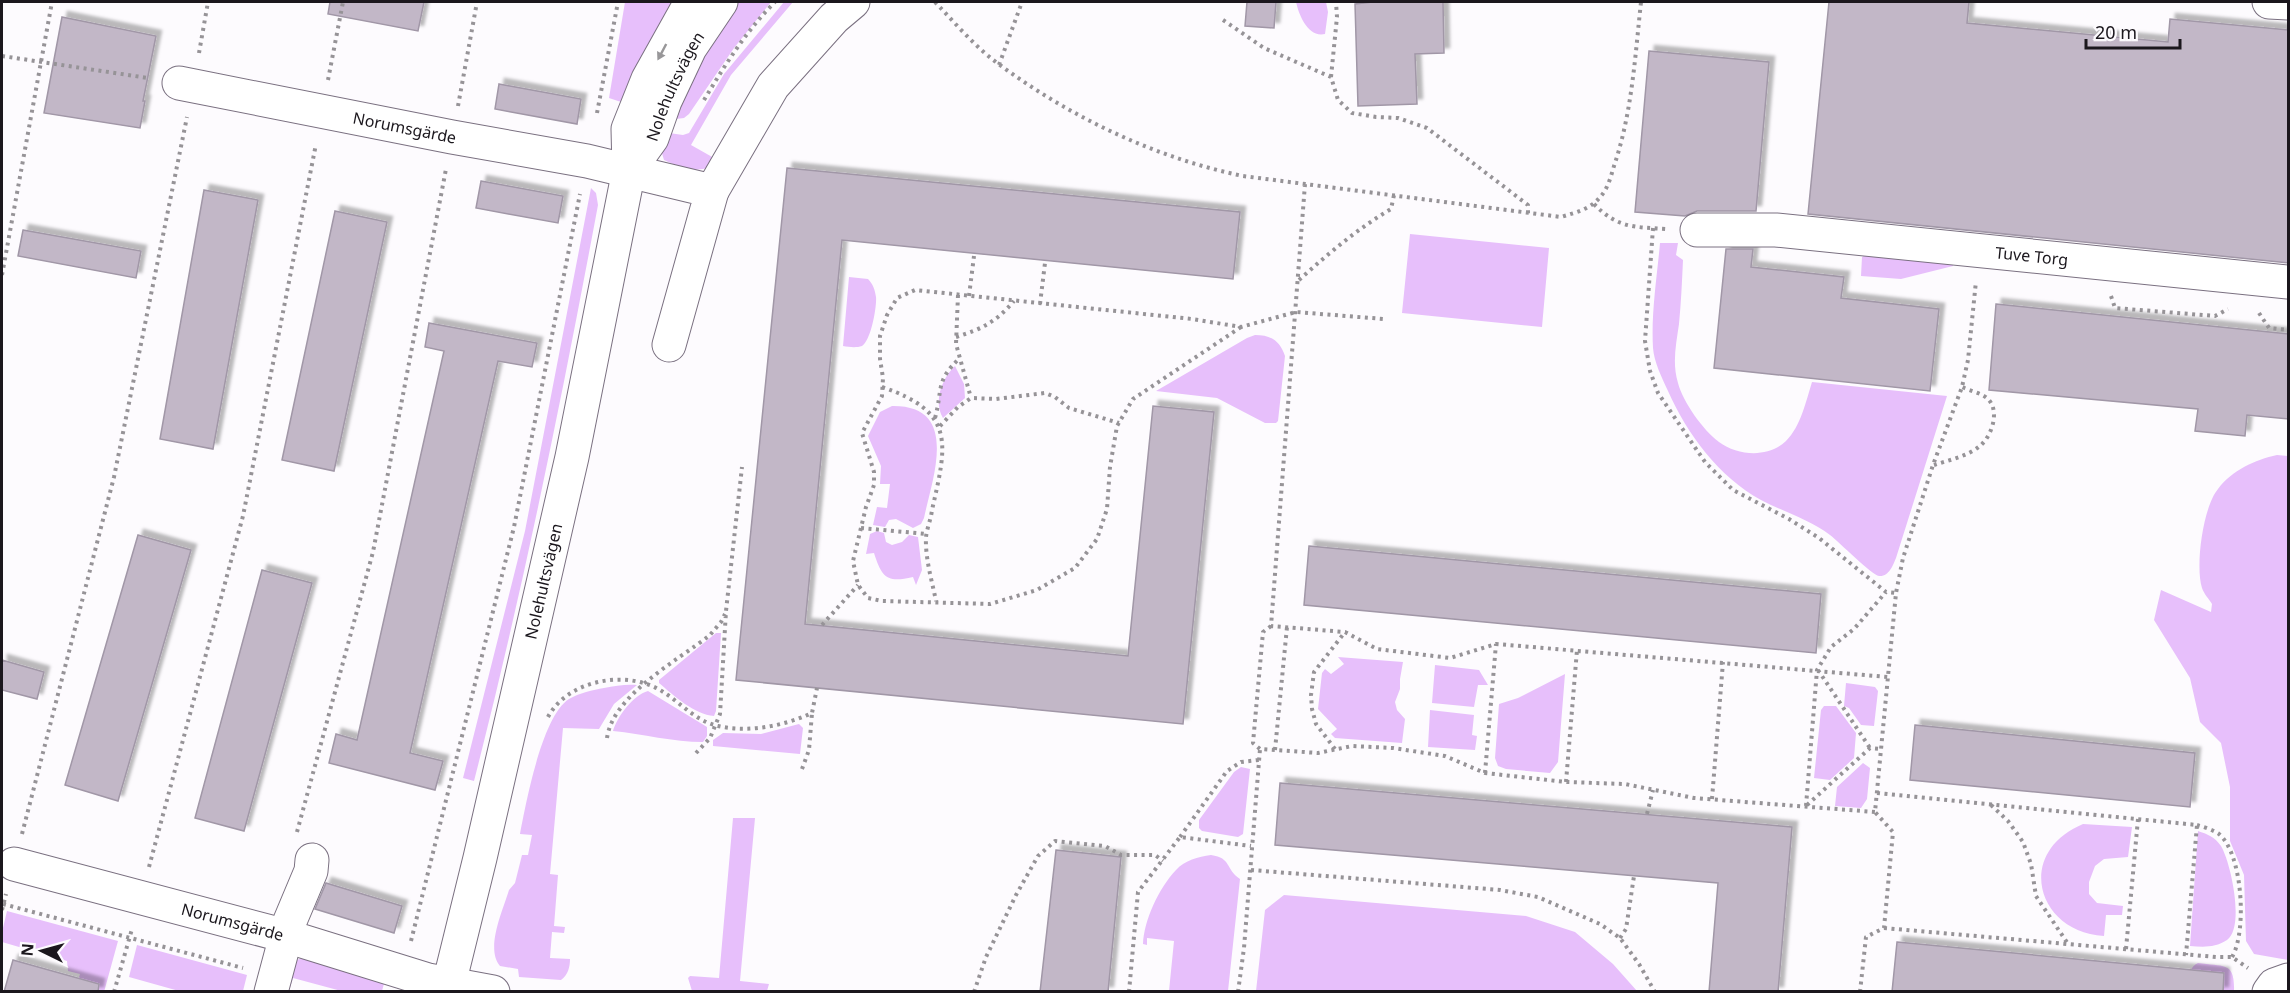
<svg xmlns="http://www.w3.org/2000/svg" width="2290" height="993" viewBox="0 0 2290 993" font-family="'Noto Sans',sans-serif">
<defs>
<filter id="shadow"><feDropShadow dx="5.5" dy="-5.5" stdDeviation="1.5" flood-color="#0004"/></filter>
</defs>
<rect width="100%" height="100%" fill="#fdfbfe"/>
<path fill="#e7bffb" d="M625,2h53l-51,102 -18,-6z
M731,2h40l-37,46 -45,66 -5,4 -8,1 -5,-11z
M784,2h9l-62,73 -40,70 23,13 -2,8c-16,8 -33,1 -48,-6l-3,-10 8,-17 14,2 6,-2 35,-59z
M1296,2h30l2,10 -3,22c-17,4 -26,-19 -29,-32z
M591,188l5,5 2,12c-36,193 -75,385 -124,576l-11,-3 62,-247z
M1410,234l139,14 -7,79 -140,-14z
M1660,243h18l-2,12 7,5c-1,22 -2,43 -4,64 -3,21 -7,39 -1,59 5,19 25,47 41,59 19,14 50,16 67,-1 15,-15 20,-40 26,-59l135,14 -51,162c-3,7 -7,19 -17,18 -7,-1 -40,-34 -49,-41 -20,-15 -46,-23 -69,-35 -42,-23 -74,-66 -93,-109 -6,-13 -14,-29 -15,-43 -2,-35 4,-71 7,-105z
M1867,254l86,8v4l-52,13 -40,-3 1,-19z
M849,277l19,2c5,5 7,11 8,18 1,9 -5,44 -14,49 -6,2 -13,1 -19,0z
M1255,335c16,0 25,6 30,21l-7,65 -2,2h-11l-48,-25 -61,-7 91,-53z
M955,366l9,18 1,14 -22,20c-10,-16 -1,-40 12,-52z
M892,406c69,-1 40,73 32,112l-3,6 -8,4 -17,-9 -7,1 -4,7 -12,-2 4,-18 10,1 3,-24h-10l1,-18 -13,-30 12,-24z
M2277,455l11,1v504l-34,-6 -8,-13 -2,-66 -14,-34v-54l-9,-44 -21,-21 -10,-44 -36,-58 7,-30 50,22 1,-8c-3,-5 -8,-10 -10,-16 -7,-22 1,-81 16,-99 14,-19 37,-29 59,-34z
M877,531l7,2 2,9 6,3 10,-3 7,-7 9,2 4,33 -6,15 -3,-8c-26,6 -31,1 -39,-24l-8,1 4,-20z
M716,633h5l-5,78 -2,5c-19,-1 -41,-21 -55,-33v-3z
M1338,657l65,5 -3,17v10l-5,13 2,8 8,9 -3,24 -67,-5 -4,-4 6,-5 -19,-20 4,-36 3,-4 6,5 13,-10z
M1435,665l44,5 9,15h-10l-4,22 -42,-4z
M1565,674l-7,88 -8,11 -44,-4 -8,-3 -3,-8 4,-54 19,-6z
M1846,683l29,4 3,4 -4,35 -13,-1 -12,-17 -5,-2z
M637,685l-23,19 -15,25 -36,-1 -13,146 8,1 -4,51 11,1 -1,6 -12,-1 -2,26 20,1c0,8 -2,16 -9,21l-42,-3 -1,-8 -18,-3c-15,-17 3,-56 9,-76l6,-7 7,-28h6l4,-20 -12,-1c6,-31 22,-118 49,-135 10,-6 24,-9 35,-11 11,-2 22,-4 33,-3z
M648,691l59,36v9l-4,6c-30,0 -60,-8 -90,-11 4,-14 20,-36 35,-40z
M1824,706h12l20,27 -2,25 -24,22 -16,-2 7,-68z
M1430,710l44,5 -2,20 5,1 -2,14 -47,-3z
M799,724l4,4 -3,26 -87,-8v-6l10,-7 38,1z
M1863,763l7,5 -3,31 -6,9 -26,-2 2,-19z
M1241,767l9,2 -7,65 -5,3 -36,-6 -3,-3v-8l35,-48z
M733,818h22l-15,163 29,3 -2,7h-75l-4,-13 2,-2 29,2z
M2083,824l49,3 -4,30 -24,2 -9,7 -6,16v12l8,9 26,3 -1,9h-16l-2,21c-67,-4 -90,-83 -21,-112z
M2198,831c9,3 17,6 23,15 10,17 24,81 6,94 -12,8 -24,7 -37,6z
M1211,855c21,3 14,14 29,24l-12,112h-59l5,-50 -27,-3v7l-4,-1c1,-24 16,-56 33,-74 9,-10 22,-13 35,-15z
M1284,895l242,21 49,16 38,32 24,27h-381l9,-81z
M7,911l111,30 -14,51 -29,-1 5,-17 -12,-3 -1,-10 -65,-19v-10z
M137,945l110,30 -4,16h-64l-50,-14z
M302,958l83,22 -3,11 -37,1 -52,-14 -4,13 -4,1 9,-31z
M2198,963c26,4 37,-2 36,28l-45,1c0,-11 -2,-24 9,-29z"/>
<path fill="#c2b7c7" stroke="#a197a7" stroke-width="1.5" filter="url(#shadow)" d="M330,2h94l-6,29 -90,-17z
M1247,2h29l-2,26 -29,-2z
M1373,2h70l1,51 -29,1 2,50 -59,2 -3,-102z
M1829,2h140l-2,21 201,19 2,-23 119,11v233l-481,-49z
M62,17l94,19 -13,65h2l-5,27 -96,-15z
M1649,51l120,11 -13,149h-59l-12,5 -50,-4z
M499,84l82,15 -4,25 -82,-15z
M787,168l453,44 -7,67 -391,-39 -37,384 323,32 25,-250 61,6 -31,312 -447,-44z
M481,181l82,15 -5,27 -82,-15z
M204,190l54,10 -45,249 -53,-10z
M335,211l52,11 -53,249 -52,-11z
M23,230l118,21 -5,27 -118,-22z
M1726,249h27l-2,18 93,10 -3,21 98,11 -9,82 -216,-23z
M1996,304l293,30v85l-42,-4 -2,21 -50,-5 3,-22 -209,-19z
M429,323l108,20 -5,24 -34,-6 -88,392 33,8 -8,29 -106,-27 7,-29 21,6 87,-389 -19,-4z
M138,535l53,15 -73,251 -53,-16z
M1309,546l512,48 -5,59 -512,-48z
M262,570l50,13 -68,248 -49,-13z
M2,660l42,12 -7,27 -35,-9z
M1915,725l280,28 -5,54 -280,-27z
M1280,783l512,44 -14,165h-69l9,-109 -443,-38z
M1056,850l65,7 -13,135h-68z
M326,883l76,23 -8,27 -79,-24z
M1897,942l327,31 -1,19h-331z
M13,960l86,24 -1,8h-94z"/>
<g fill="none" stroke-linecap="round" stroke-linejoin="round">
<defs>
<g id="minor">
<path d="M2269,2l19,1"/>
<path id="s1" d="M179,83l273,54 135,24 125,30 -43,154"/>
<path id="s2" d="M629,170l23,-32 13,-37 25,-53 31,-46"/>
<path d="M712,191l61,-105 61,-68 19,-16"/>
<path id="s3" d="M1697,230h79l512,52"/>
<path id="s4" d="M14,864l272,72 142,44 65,12"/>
<path d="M271,992l19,-71 21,-50 1,-11"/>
<path id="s5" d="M447,992l33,-134 92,-401 57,-287 -1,-41 20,-50 43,-77"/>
<path d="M2269,992l5,-7 14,-5"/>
</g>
</defs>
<use href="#minor" stroke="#7a7080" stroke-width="35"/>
<path stroke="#969397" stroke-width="4" stroke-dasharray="3 4.5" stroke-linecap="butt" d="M935,2c20,21 41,46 65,63 72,53 156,93 243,111l318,41c16,-5 30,-8 40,-21 7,-8 10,-20 13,-30 18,-53 21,-109 27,-164
M1223,20l41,28 67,29 7,23 14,13 24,4 22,1 29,10 101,77v9
M199,53l9,-51
M2,56l146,22
M999,65l23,-63
M1331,77l6,-60 -1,-15
M328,80l15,-78
M704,100c21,-35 42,-69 71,-98
M458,106l19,-104
M597,113l21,-111
M1305,184l-34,442 74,6 32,17 73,9 46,-14 392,33
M1594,204c23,24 40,23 72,25
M1653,228l-8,113 5,30 8,22 47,69 28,28 56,29 30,19 67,54 10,1
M2,275l50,-273
M1299,280c29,-26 58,-51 92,-71l3,-14
M958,295l-2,49 15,54
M969,296l5,-40
M2111,296l4,12 100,8 13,-7
M1040,304l5,-41
M2259,313l10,15 19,2
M1241,327l-108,72 -16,27 -7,41 -3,42 -10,30 -22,29 -38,22 -47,14 -108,-3 -14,-3 -10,-13 -5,-24 13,-54 8,-22v-13l-12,-39 20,-37 1,-18 -3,-19v-23l7,-21 10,-17 18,-8 277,29 49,8 55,-15 88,7
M956,337c26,-8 40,-15 58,-36
M882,387c74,25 65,57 50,123 -1,9 -5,18 -6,27 -1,21 6,44 10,64
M935,418c8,-29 0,-37 25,-60
M940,426l18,-19 13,-9 25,1 49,-6 10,4 14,11 50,15
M1934,465c15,-5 35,-9 47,-20 11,-10 19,-34 7,-46 -6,-6 -18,-8 -26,-12
M861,528l66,6
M822,625l36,-40
M1271,626l-8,6 -10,111 7,6 58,4 34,-7 41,2 52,8 40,17 81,9 59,2 69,14 181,14
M1818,670l52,78
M548,717c19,-36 76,-48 112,-27 19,11 35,31 58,36 30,7 66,0 94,-13l5,-25
M607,738c6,-43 70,-77 103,-103l11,-13 4,-8
M1335,749l-19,-25 -4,-15 -1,-14 3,-23 31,-40
M1275,750l12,-123
M696,753l14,-15 10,-24 6,-103 16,-144
M802,769l7,-19 3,-37
M1485,773l11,-129
M1566,782l11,-132
M1877,793l320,32 -11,130
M1712,799l11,-137
M1807,805l63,-57 11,1
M1991,805l17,16 15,21 8,22 5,32 32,48
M1806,806l11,-136 14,-23 23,-18 32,-37
M1647,814l6,-24
M2197,825c7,2 16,5 22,9 24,20 28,98 13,123
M297,832l76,-280 73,-383
M22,834l92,-357 73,-360
M1180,837l47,-66 14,-9 18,-2
M149,867l94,-351 73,-372
M1251,870l249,20 38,7 62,27 20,14 19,26 16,28
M3,904l240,64
M2,910l4,-16
M1884,928l332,29h16l16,11
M1620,938l6,-9 8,-53
M411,941l103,-414 66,-333
M2126,949l12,-130
M114,992l18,-63
M974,992l12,-35 30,-62 22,-39 17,-15 50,5 16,9h34l8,6
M1129,992l9,-100 42,-55 71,9
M1238,992l6,-44 16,-199
M1860,992l6,-55 18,-9 9,-96 -18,-20 21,-219 7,-35 30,-93 29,-78 6,-27 8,-79"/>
<use href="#minor" stroke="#fff" stroke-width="33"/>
</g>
<defs><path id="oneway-solid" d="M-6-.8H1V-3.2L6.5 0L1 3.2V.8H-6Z" transform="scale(1.5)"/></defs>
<use fill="#989799" href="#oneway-solid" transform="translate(662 52) rotate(118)"/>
<g text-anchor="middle" stroke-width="4.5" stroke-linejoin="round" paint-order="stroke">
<g font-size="16" fill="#1b171d" stroke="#fdfbfe">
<text dy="6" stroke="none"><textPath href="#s2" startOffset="96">Nolehultsvägen</textPath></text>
<text dy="6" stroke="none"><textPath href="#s1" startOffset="230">Norumsgärde</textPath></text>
<text dy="6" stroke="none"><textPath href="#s3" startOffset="336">Tuve Torg</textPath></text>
<text dy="6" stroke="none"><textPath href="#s5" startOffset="422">Nolehultsvägen</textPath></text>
<text dy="6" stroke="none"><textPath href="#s4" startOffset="226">Norumsgärde</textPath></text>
</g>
</g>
<rect width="2290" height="993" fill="none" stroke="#1b171d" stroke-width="6"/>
<g transform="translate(42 951) rotate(275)" stroke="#fdfbfe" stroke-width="4.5" paint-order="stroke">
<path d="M0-4.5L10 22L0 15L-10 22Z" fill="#1b171d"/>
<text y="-9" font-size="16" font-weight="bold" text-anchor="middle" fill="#1b171d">N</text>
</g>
<path d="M2086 39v9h94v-9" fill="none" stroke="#1b171d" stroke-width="3"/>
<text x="2095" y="39" font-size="18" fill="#1b171d" stroke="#fdfbfe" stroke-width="4.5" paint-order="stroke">20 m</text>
</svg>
